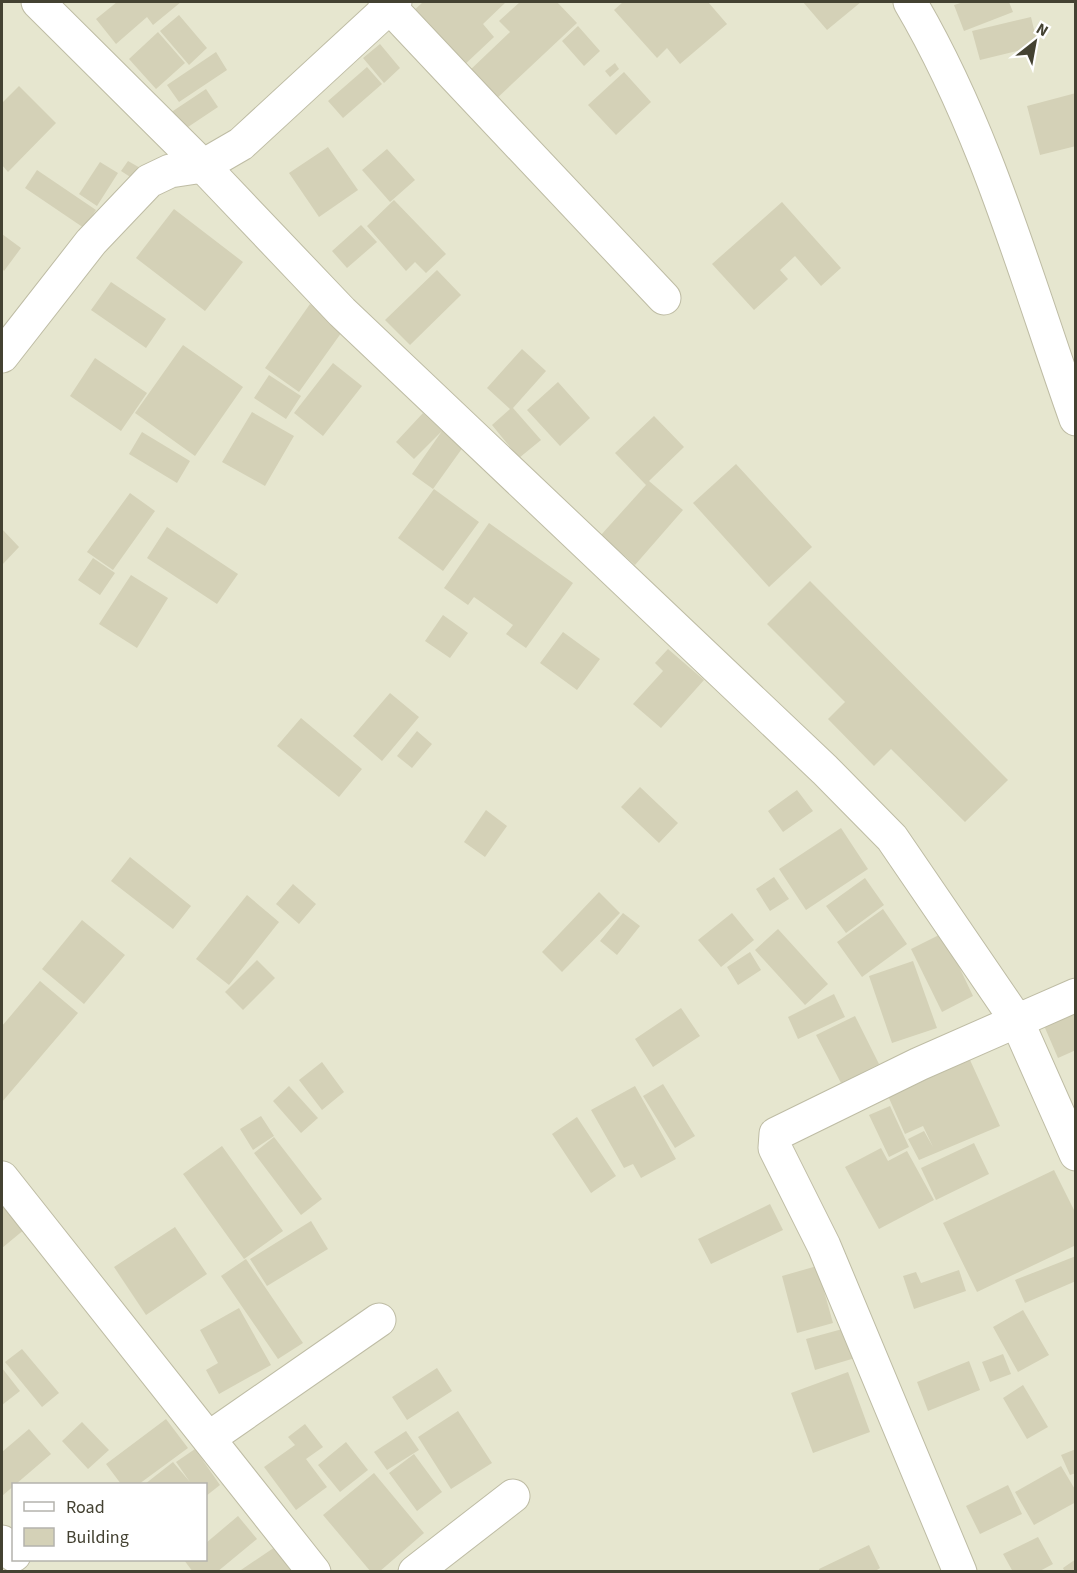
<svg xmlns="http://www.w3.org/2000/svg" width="1077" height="1573" viewBox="0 0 1077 1573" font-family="'Source Sans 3',sans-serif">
<rect width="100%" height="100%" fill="#f2f2e2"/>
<path fill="#e6e6cf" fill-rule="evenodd" d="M2,2h1073v1569l-1073,1zM14,1484h192v76h-192z"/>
<path fill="#d4d1b7" d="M117,2h64l-28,23 -6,-8 -31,27 -20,-25z
M423,2h83l-23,22 11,13 -33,31 -51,-54z
M520,2h37l20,21 -82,77 -27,-28 42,-40 -11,-11z
M623,2h85l19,22 -47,40 -13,-16 -10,10 -43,-48z
M803,2h58l-34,28z
M964,2h45l4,10 -49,19 -10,-26z
M179,15l28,33 -18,17 -29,-34z
M1031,17l7,29 -58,14 -8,-29z
M578,26l22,25 -16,15 -22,-25z
M158,32l27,31 -29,26 -27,-30z
M380,44l20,24 -16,15 -21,-25z
M216,52l11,18 -48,32 -12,-17z
M615,63l4,6 -9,8 -5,-6z
M367,67l15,17 -39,34 -15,-17z
M624,72l27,30 -35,33 -28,-30z
M19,86l37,37 -48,49 -6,-7v-62z
M206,89l12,18 -36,24 -12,-18z
M1076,93v53l-36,9 -13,-49z
M328,147l30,43 -39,27 -30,-44z
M387,149l28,31 -25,22 -28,-32z
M128,161l14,8 -7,11 -14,-9z
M100,162l18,11 -21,33 -18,-12z
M37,170l59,40 -12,18 -59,-40z
M394,200l52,54 -20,19 -11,-11 -9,9 -39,-45z
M782,202l59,66 -20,18 -26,-30 -15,14 8,9 -34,31 -42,-46z
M174,209l69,53 -38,49 -69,-53z
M361,225l16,17 -30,26 -15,-17z
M2,234l19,14 -17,23 -2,-3z
M437,270l24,25 -51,50 -25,-25z
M111,282l55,37 -20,29 -55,-38z
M310,304l34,25 -45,63 -34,-24z
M183,345l60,42 -48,69 -60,-43z
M522,349l24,22 -33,37 28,32 -22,18 -27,-33 18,-16 -23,-21z
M95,358l52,35 -26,38 -51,-35z
M333,363l29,23 -39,50 -29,-23z
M269,375l32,21 -15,23 -32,-21z
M558,382l32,36 -30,28 -33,-36z
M252,412l42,24 -29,50 -43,-24z
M423,413l19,18 -28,28 -18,-17z
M654,416l30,31 -35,34 34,29 -48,55 -34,-30 45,-50 -31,-32z
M444,428l22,15 -33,46 -21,-15z
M142,432l48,29 -13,22 -48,-29z
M736,464l76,83 -43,40 -76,-84z
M434,489l45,33 -36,49 -45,-33z
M130,493l25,18 -42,59 -26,-18z
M489,523l84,60 -47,65 -20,-14 7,-9 -39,-28 -6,8 -24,-17z
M167,527l71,47 -21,30 -70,-46z
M2,529l17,18 -17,18z
M93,558l22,15 -15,22 -22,-15z
M131,575l37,23 -31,50 -38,-24z
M810,581l198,199 -43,42 -74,-73 -17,17 -46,-47 17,-17 -78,-78z
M443,615l25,18 -18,25 -25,-17z
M563,632l37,27 -23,31 -37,-27z
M668,649l36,31 -43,48 -28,-24 30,-33 -8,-8z
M390,693l29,24 -37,44 -29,-25z
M301,718l61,51 -23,28 -62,-51z
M417,731l15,13 -20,24 -15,-12z
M640,787l38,36 -19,20 -38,-36z
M797,790l16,21 -30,21 -15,-21z
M486,810l21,16 -22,31 -21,-15z
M841,828l27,41 -62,41 -27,-41z
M130,857l61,49 -18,23 -62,-48z
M774,877l15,22 -19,12 -14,-22z
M865,878l19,27 -38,28 -20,-27z
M293,884l23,20 -17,20 -23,-20z
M599,892l21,21 -58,59 -20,-20z
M247,895l32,27 -50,63 -33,-26z
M883,909l24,35 -45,33 -25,-35z
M623,913l17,13 -23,29 -17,-14z
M732,913l22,27 -33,27 -23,-27z
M82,920l43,35 -41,49 -42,-35z
M778,929l50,55 -23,21 -50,-55z
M943,933l30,63 -31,16 -31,-63z
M750,952l11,18 -23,15 -11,-18z
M257,960l18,18 -32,32 -18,-18z
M913,961l24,67 -45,15 -23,-67z
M40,981l38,32 -76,89v-76z
M834,994l11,23 -47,22 -10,-22z
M1076,1006v44l-18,8 -16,-37z
M681,1008l19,28 -47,31 -18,-28z
M855,1016l24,48 -38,19 -25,-48z
M970,1060l30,66 -81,34 -11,-21 16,-8 9,16 -10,-21 -18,8 -17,-38z
M322,1062l22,30 -22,18 -23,-30z
M663,1084l32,52 -20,12 -32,-52z
M289,1086l29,32 -17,15 -28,-32z
M635,1086l41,73 -35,19 -8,-14 -9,4 -33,-58z
M890,1106l19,41 -20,10 -20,-42z
M261,1116l13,20 -21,14 -13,-21z
M577,1117l39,59 -25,17 -39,-59z
M274,1137l48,62 -21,16 -47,-62z
M974,1143l15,31 -53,26 -15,-32z
M222,1146l61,85 -39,28 -61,-85z
M881,1148l7,13 19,-10 27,49 -55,29 -34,-62z
M1054,1170l22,44v31l-99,47 -34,-69z
M770,1204l13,26 -72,34 -13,-25z
M4,1205l21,24 -23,19v-41z
M311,1221l17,28 -61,37 -17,-27z
M175,1227l32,47 -61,41 -32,-48z
M1076,1256v25l-51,22 -10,-23z
M246,1259l57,84 -25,16 -57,-83z
M817,1266l16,57 -36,10 -15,-57z
M959,1270l7,21 -52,18 -11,-33 13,-4 5,11z
M239,1308l32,57 -52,29 -13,-24 12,-7 -18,-33z
M1023,1310l26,45 -31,17 -25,-45z
M846,1328l9,30 -40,12 -9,-31z
M22,1349l37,44 -17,14 -37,-45z
M1003,1354l8,20 -21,8 -8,-20z
M969,1361l11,29 -52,21 -11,-29z
M2,1368l18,23 -18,14z
M437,1368l15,23 -45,29 -15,-23z
M848,1372l22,60 -57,21 -22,-60z
M1023,1385l25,42 -21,12 -24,-41z
M458,1411l34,52 -41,26 -33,-52z
M166,1419l22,29 -49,36h-18l-15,-20z
M82,1422l27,28 -21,19 -26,-28z
M305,1424l18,23 -17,12 21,28 -31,23 -32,-43 31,-22 -7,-8z
M29,1429l22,25 -49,42v-44z
M406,1431l13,19 -32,20 -13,-18z
M346,1442l22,28 -28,22 -22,-27z
M195,1449l25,36 -14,11v-12h-61l28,-22 17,20 -14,-20z
M1076,1449v24l-6,2 -9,-20z
M414,1454l28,38 -25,19 -28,-38z
M1061,1466l15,25v11l-42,23 -19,-33z
M374,1473l50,60 -45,39h-8l-48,-57z
M1008,1485l14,29 -42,20 -14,-28z
M238,1516l19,23 -40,33h-24l-9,-12h22v-17z
M1038,1537l15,27 -15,8h-25l-10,-18z
M869,1545l11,23 -6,4h-54l-1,-3z
M275,1547l17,25h-54z
M1076,1559v13h-11l-2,-4z"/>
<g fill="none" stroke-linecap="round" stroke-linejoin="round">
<defs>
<path id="street" d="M38,2l165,164 139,146 483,458 67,68 125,183 59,133
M385,2l279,296
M910,2c76,129 116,276 166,417
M2,356l89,-114 58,-61 21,-10 33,-5 38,-22 154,-142
M2,1178l312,394
M209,1438l170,-118
M2,1542l12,13
M415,1572l98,-76
M960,1572l-136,-326 -49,-98 1,-14 143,-70 157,-69"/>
</defs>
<use href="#street" stroke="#bebca4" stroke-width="35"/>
<use href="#street" stroke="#fff" stroke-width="33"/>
</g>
<rect width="1077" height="1573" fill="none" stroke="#444232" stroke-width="6"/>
<rect x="12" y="1483" width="195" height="78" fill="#ffffff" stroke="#b4b3ad" stroke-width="1.5"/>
<rect x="24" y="1502" width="30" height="9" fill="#ffffff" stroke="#b4b3ad" stroke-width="1.5"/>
<text x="66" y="1513" font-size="18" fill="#444232">Road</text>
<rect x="24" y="1528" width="30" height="18" fill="#d4d1b7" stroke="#b4b3ad" stroke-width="1.5"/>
<text x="66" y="1543" font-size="18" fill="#444232">Building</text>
<g transform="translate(1035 42) rotate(31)" stroke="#ffffff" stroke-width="4.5" paint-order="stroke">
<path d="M0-4.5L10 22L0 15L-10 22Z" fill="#444232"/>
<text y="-9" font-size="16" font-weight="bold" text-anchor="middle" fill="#444232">N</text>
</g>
</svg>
